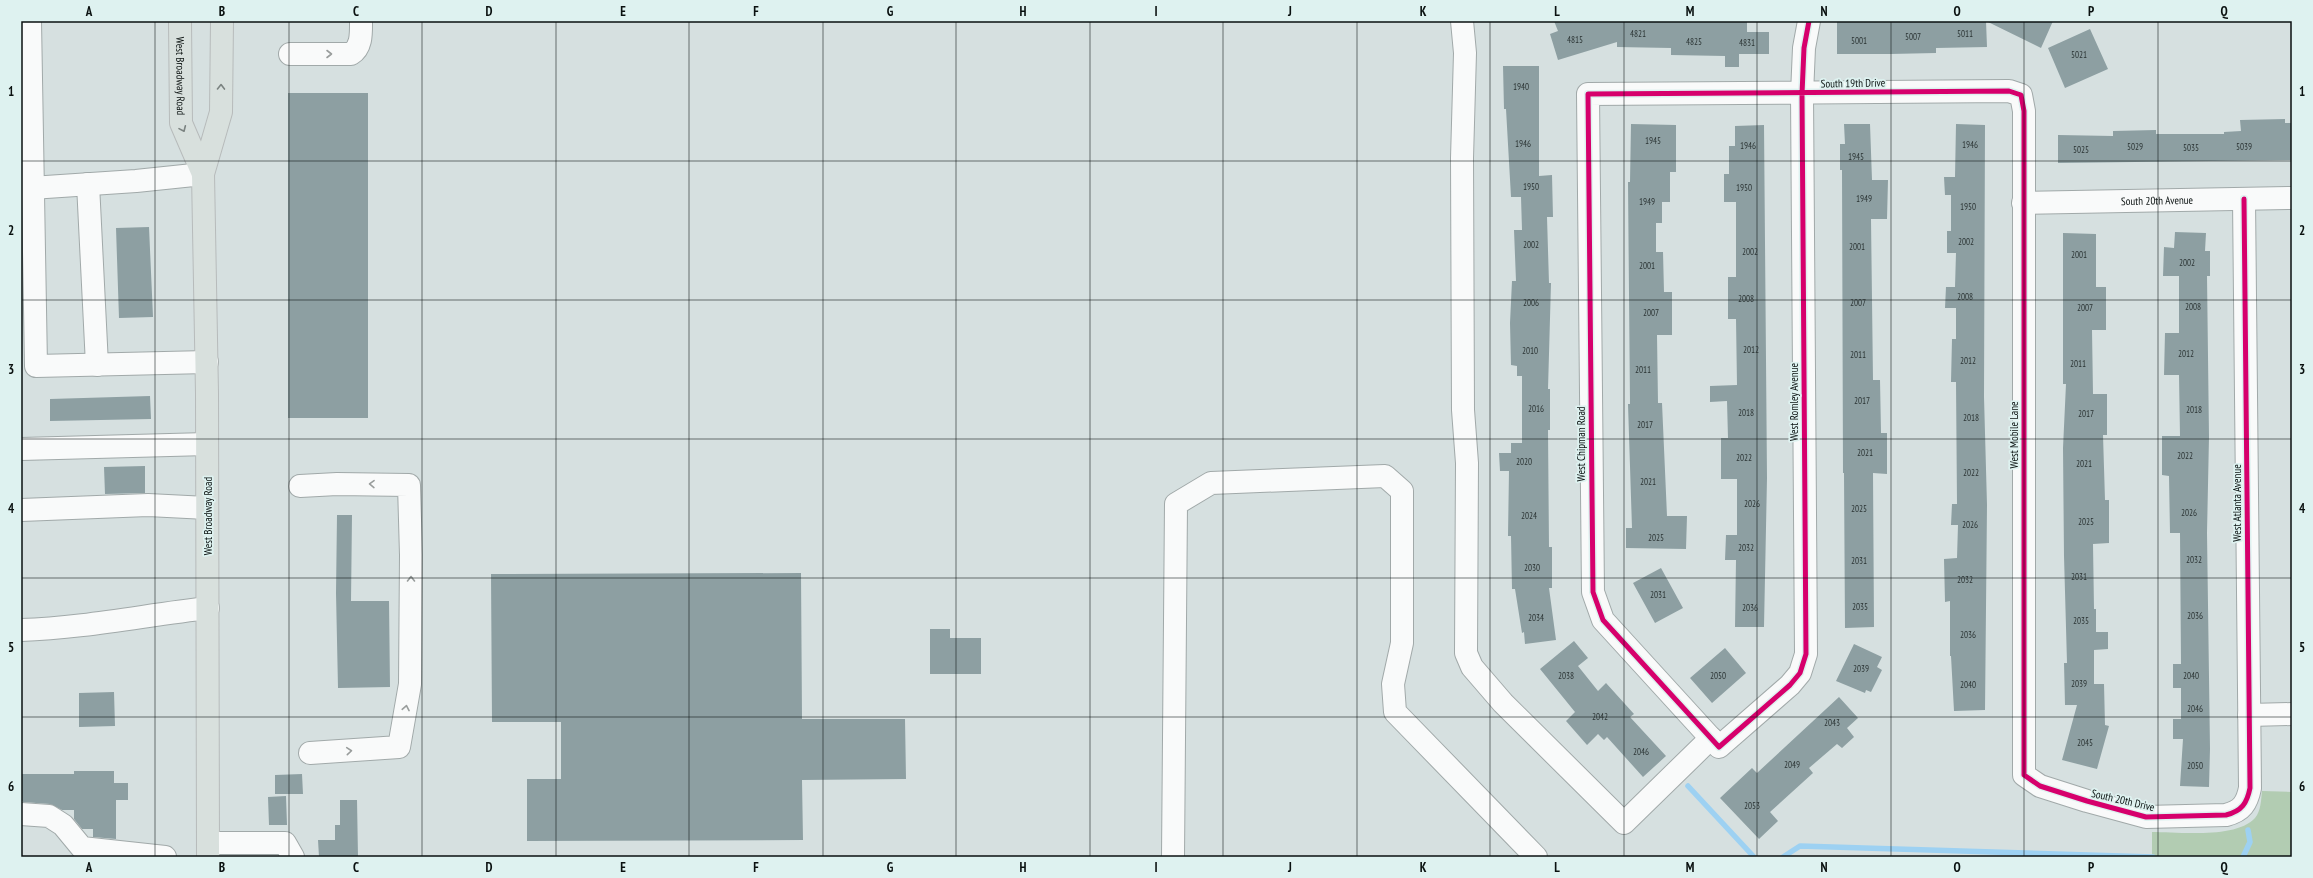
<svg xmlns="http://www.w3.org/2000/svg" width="2313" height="878" viewBox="0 0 2313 878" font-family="'PT Sans Narrow',sans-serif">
<rect width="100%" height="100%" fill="#d6e0e0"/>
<path fill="#b2ccb2" d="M2262,791l30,1v65h-140v-25c26,0 84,7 103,-14 6,-7 6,-18 7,-27z"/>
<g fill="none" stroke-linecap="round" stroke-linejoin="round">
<path stroke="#9dd1f2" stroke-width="5.5" d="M1688,786l66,71
M1783,857l17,-11 353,11
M2243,857l7,-15 -2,-12"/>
</g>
<path fill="#8d9fa2" d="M1554,21h193v11h22v22h-30v13h-14v-11l-54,-1v-7l-54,-1v-5l-59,18 -8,-26 8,-3z
M1837,21h216l-12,27 -55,-27 1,26 -51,1v5l-46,1h-53z
M2090,29l18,40 -43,19 -17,-40z
M1503,66h36v110l13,-1 1,42h-6l2,66h2l-3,106h2v41h-2l1,117h3v41h-3l7,52 -31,4 -1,-12 -2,1 -7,-44h-3l-1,-53h-3l1,-65h-9l-1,-18h12v-10h11v-67h-5v-10l-6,-1 -1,-42 2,-42h4l-2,-51h8l-1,-33h-10l-5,-88h-2z
M288,93h80v325h-80z
M2285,119v4h7v37l-234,3v-28l55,1v-5l43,-1v4h68v-2l17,-1 -1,-11z
M1631,124l45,1v47h-6v30h-8v21h-6v29h7l1,40h8v43h-15l1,68h4l5,113h20l-1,33 -60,-1v-20h6l-4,-124h2l-2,-222h2z
M1844,124h26l2,56h16l-1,39h-16l2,161h7l1,53h6v41l-14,-1 1,154 -29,1 -1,-155h-1l-1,-303h-2v-26h5z
M1956,124l29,1 -1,272 3,108 -2,205 -31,1 -3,-55h-1v-55l-5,1 -1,-43 13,-1 1,-33h-7l1,-21h5l-1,-122h-5l1,-43h4v-31h-11l1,-21h9l1,-34h-9v-22h4v-36h-6l-1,-18h11z
M1764,125l3,353 -3,149h-29l1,-67h-11l1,-25h11v-56h-16v-41h7l-1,-37 -17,1v-16l27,-1 -1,-66h-8v-42h8v-75h-12v-28h5v-28h6v-20z
M149,227l4,90 -34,1 -3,-90z
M2175,232l31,1 -1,18h5v25h-3l2,161 -2,96 3,216 -1,38 -29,-1 3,-47h-10v-20h8v-31h-8v-24h8l-1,-131h-10l-1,-57 -7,-1v-39h18l-1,-61h-15l1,-42h14v-57h-16l1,-29 10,1z
M2063,233l33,1v53h10v43h-14l1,64h14v41h-4l2,65h4v43l-16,1 1,65h2v23h12v17l-14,1v34h10l1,41 4,1 -12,43 -35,-9 15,-55h-12l-1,-42h3l-3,-107 -1,-108 3,-64h-3z
M150,396l1,23 -101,2v-22z
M145,466v27l-40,1 -1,-27z
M337,515h15l-1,86h38l1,86 -52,1 -2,-95z
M1661,568l22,40 -28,15 -22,-40z
M801,573l1,146h103l1,60 -104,1 1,60 -276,1v-62h34v-57h-69l-1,-148z
M930,629h20v9h31v36h-51z
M1574,641l14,17 -10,8 20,25 8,-8 28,31 -4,3 36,39 -23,21 -36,-40 -3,3 -6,-6 -11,11 -21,-24 9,-9 -35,-43z
M1854,644l28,13 -5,10 5,3 -11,22 -5,-2 -1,3 -29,-12z
M1725,648l21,25 -34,30 -22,-25z
M114,692l1,34 -36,1v-34z
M1839,697l19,21 -11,10 7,9 -12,11 -5,-4 -28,24 4,5 -43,39 8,9 -19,18 -39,-41 32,-30 5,5z
M74,771h40v12h14v17h-12v39l-23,-2v-8h-11l-8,-10v-9h-12l-12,-6 -27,-2 -2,-3v-25h53z
M302,774l1,20h-28v-19z
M286,796l1,29h-18l-1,-28z
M340,800h17l1,57h-39l-1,-17h17v-15h5z"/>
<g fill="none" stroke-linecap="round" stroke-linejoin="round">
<defs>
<g id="minor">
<path d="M30,21l6,345 171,-4"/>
<path d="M1462,21l3,32 -3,105 1,252 4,53 -1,190 6,14 31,36 121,120 87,-85"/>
<path d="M1809,21l-5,27 -2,46 4,560 -6,19 -10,12 -71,62 -116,-127 -10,-28 -5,-498 421,-3 12,4 3,16v664l16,11 47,15 59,16 80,-2c16,-4 21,-12 24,-27l-6,-589"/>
<path d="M290,54h61c11,-7 10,-21 10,-33"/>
<path d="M88,184l9,181"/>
<path d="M31,188l105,-7 67,-7"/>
<path id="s1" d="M2023,203l269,-5"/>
<path d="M21,449l186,-5"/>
<path d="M300,486l37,-2 72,1 2,70 -1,129 -11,63 -89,6"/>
<path d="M21,510l127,-5 59,3"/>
<path d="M21,630c63,-2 125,-15 187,-22"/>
<path d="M2249,715l43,-1"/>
<path d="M21,814l28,2 14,9 19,23 83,9"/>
<path d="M208,843h77l8,14"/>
<path d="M1173,857l3,-353 35,-21 174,-7 17,15v152l-9,41 2,28 141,145"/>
</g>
<g id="major">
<path id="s2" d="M180,21l1,102 22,51"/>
<path d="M208,857l-1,-464 -4,-219 18,-62 1,-91"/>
</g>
</defs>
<use href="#minor" stroke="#a1a9a9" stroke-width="24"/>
<use href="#major" stroke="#b7bbbb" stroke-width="24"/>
<use href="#minor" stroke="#f9fafa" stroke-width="22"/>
<use href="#major" stroke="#d8e0dd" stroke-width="22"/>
<defs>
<path id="cycleway" d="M1809,21l-5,27 -2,46 4,560 -6,19 -10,12 -71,62 -116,-127 -10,-28 -5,-498 421,-3 12,4 3,16v664l16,11 47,15 59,16 80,-2c16,-4 21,-12 24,-27l-6,-589"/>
</defs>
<use href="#cycleway" stroke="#def2f0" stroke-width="8"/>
<use href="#cycleway" stroke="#d6006c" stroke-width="5"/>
</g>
<defs><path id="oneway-chevron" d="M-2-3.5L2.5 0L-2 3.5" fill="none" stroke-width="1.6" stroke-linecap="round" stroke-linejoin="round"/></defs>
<g stroke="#999d9c">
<use href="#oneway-chevron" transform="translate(329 54)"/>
<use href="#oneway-chevron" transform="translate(372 484) rotate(-179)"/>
<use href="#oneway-chevron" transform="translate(411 579) rotate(-90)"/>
<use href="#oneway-chevron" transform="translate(406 708) rotate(-79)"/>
<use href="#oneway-chevron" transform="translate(349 751) rotate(-5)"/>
</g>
<g stroke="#7b8381">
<use href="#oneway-chevron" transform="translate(221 87) rotate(-89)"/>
<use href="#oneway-chevron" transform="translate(183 129) rotate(66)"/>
</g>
<path fill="none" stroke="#0a1110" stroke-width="1" stroke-opacity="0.55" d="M155,21v836M289,21v836M422,21v836M556,21v836M689,21v836M823,21v836M956,21v836M1090,21v836M1223,21v836M1357,21v836M1490,21v836M1624,21v836M1757,21v836M1891,21v836M2024,21v836M2158,21v836M21,161h2271M21,300h2271M21,439h2271M21,578h2271M21,717h2271"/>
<g text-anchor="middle" stroke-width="3.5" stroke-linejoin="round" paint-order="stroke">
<g font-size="9" fill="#2b3434">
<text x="1638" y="37">4821</text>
<text x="1965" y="37">5011</text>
<text x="1913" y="40">5007</text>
<text x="1575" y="43">4815</text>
<text x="1859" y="44">5001</text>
<text x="1694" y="45">4825</text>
<text x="1747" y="46">4831</text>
<text x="2079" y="58">5021</text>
<text x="1521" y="90">1940</text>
<text x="1653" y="144">1945</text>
<text x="1523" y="147">1946</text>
<text x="1970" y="148">1946</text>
<text x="1748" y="149">1946</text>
<text x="2135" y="150">5029</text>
<text x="2244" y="150">5039</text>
<text x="2191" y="151">5035</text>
<text x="2081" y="153">5025</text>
<text x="1856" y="160">1945</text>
<text x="1531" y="190">1950</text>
<text x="1744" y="191">1950</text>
<text x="1864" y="202">1949</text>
<text x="1647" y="205">1949</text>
<text x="1968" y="210">1950</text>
<text x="1966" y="245">2002</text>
<text x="1531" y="248">2002</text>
<text x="1857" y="250">2001</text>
<text x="1750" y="255">2002</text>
<text x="2079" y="258">2001</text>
<text x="2187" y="266">2002</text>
<text x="1647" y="269">2001</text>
<text x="1965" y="300">2008</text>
<text x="1746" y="302">2008</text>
<text x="1531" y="306">2006</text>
<text x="1858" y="306">2007</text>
<text x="2193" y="310">2008</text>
<text x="2085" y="311">2007</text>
<text x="1651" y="316">2007</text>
<text x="1751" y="353">2012</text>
<text x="1530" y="354">2010</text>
<text x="2186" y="357">2012</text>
<text x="1858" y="358">2011</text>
<text x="1968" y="364">2012</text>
<text x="2078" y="367">2011</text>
<text x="1643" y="373">2011</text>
<text x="1862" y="404">2017</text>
<text x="1536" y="412">2016</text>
<text x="2194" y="413">2018</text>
<text x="1746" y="416">2018</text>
<text x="2086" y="417">2017</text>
<text x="1971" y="421">2018</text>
<text x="1645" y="428">2017</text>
<text x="1865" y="456">2021</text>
<text x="2185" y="459">2022</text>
<text x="1744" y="461">2022</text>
<text x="1524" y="465">2020</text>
<text x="2084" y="467">2021</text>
<text x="1971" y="476">2022</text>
<text x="1648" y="485">2021</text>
<text x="1752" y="507">2026</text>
<text x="1859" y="512">2025</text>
<text x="2189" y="516">2026</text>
<text x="1529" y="519">2024</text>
<text x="2086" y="525">2025</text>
<text x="1970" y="528">2026</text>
<text x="1656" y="541">2025</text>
<text x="1746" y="551">2032</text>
<text x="2194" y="563">2032</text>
<text x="1859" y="564">2031</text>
<text x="1532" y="571">2030</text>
<text x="2079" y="580">2031</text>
<text x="1965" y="583">2032</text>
<text x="1658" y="598">2031</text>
<text x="1860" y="610">2035</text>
<text x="1750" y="611">2036</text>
<text x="2195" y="619">2036</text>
<text x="1536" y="621">2034</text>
<text x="2081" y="624">2035</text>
<text x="1968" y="638">2036</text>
<text x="1861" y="672">2039</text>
<text x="1566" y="679">2038</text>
<text x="1718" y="679">2050</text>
<text x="2191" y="679">2040</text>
<text x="2079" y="687">2039</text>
<text x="1968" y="688">2040</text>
<text x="2195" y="712">2046</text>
<text x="1600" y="720">2042</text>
<text x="1832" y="726">2043</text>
<text x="2085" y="746">2045</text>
<text x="1641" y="755">2046</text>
<text x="1792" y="768">2049</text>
<text x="2195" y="769">2050</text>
<text x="1752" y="809">2053</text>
</g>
<g font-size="11" fill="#0a1110" stroke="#def2f0">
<text dy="4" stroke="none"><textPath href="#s2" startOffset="55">West Broadway Road</textPath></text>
<text transform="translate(1853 83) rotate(-1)" y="4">South 19th Drive</text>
<text dy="4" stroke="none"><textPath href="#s1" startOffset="134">South 20th Avenue</textPath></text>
<text transform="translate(1794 402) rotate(-90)" y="4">West Romley Avenue</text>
<text transform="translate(2014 435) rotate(-90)" y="4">West Mobile Lane</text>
<text transform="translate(1581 444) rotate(-90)" y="4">West Chipman Road</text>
<text transform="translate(2237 503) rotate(-90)" y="4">West Atlanta Avenue</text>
<text transform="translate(208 516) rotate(-90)" y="4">West Broadway Road</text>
<text transform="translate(2123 800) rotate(13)" y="4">South 20th Drive</text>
</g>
</g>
<rect width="2313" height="878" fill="none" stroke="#def2f0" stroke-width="44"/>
<rect x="22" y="22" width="2269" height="834" fill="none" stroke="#0a1110" stroke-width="1.5"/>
<g font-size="13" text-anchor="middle" font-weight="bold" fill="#0a1110">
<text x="89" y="16">A</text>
<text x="222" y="16">B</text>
<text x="356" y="16">C</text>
<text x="489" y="16">D</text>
<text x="623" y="16">E</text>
<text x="756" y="16">F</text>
<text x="890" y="16">G</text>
<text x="1023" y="16">H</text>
<text x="1156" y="16">I</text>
<text x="1290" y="16">J</text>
<text x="1423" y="16">K</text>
<text x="1557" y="16">L</text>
<text x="1690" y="16">M</text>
<text x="1824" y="16">N</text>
<text x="1957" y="16">O</text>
<text x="2091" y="16">P</text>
<text x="2224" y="16">Q</text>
<text x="11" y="96">1</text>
<text x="2302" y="96">1</text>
<text x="11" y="235">2</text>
<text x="2302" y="235">2</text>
<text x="11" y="374">3</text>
<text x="2302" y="374">3</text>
<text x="11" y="513">4</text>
<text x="2302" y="513">4</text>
<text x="11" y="652">5</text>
<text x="2302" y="652">5</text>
<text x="11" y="791">6</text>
<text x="2302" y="791">6</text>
<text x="89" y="872">A</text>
<text x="222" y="872">B</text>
<text x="356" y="872">C</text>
<text x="489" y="872">D</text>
<text x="623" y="872">E</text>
<text x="756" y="872">F</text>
<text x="890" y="872">G</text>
<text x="1023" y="872">H</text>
<text x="1156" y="872">I</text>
<text x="1290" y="872">J</text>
<text x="1423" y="872">K</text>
<text x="1557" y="872">L</text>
<text x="1690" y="872">M</text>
<text x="1824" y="872">N</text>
<text x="1957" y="872">O</text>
<text x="2091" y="872">P</text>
<text x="2224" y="872">Q</text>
</g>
</svg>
